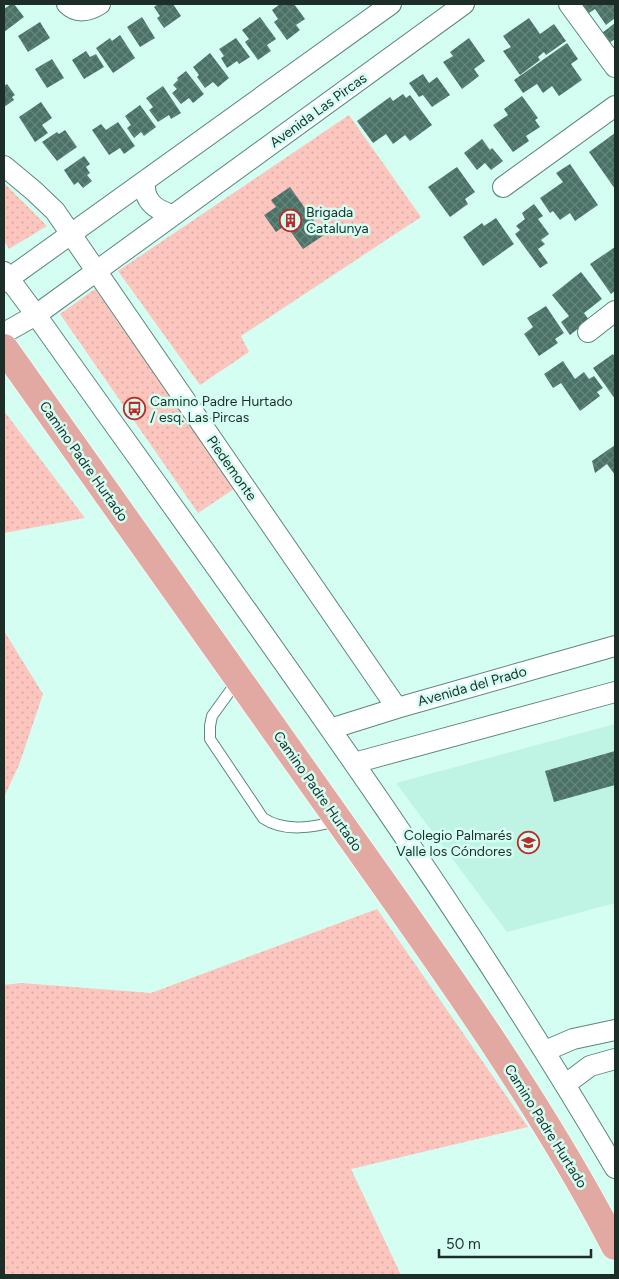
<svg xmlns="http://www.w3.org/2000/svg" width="619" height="1279" viewBox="0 0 619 1279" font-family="Figtree,sans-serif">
<defs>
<pattern id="grass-dots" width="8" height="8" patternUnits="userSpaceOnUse" patternTransform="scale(1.25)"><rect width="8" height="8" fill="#fcc6bf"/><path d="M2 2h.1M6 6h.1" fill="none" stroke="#d8aaa4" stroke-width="1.8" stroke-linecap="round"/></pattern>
<pattern id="building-cross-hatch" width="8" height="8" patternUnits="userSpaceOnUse" patternTransform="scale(1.25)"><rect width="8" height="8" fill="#497166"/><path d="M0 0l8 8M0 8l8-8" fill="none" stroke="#66857c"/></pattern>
</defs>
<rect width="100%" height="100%" fill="#d3fef1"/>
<path fill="#bff3e3" d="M615,724v179l-108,29 -111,-149z"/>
<path fill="url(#grass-dots)" d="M349,115l72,102 -180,119 8,16 -49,33 -82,-114z
M4,183l43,43 -38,23 -5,-8z
M95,289l139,200 -36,24 -138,-199z
M4,411l81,107 -81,15z
M4,631l39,63 -24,71 -15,32z
M377,909l151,218 -177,42 50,106h-397v-290l17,-2 130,10z"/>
<path fill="url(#building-cross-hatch)" d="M11,4h3l10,13 -20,15v-23z
M158,4h15l8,12 -17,12 -7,-10 3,-2 -6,-9z
M280,4h14l11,15 -9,6 4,5 -13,10 -13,-18 4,-3 -6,-9z
M582,4h33v14l-9,7 -11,-16 -6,4z
M142,17l13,21 -15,9 -13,-20z
M260,17l16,22 -9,6 4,6 -13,9 -13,-18 4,-3 -7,-9z
M529,18l11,16 14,-10 12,17 -20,14 -2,-3 -6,5 2,3 -20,15 -17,-24 8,-4 -8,-11z
M40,22l10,16 -22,14 -10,-16z
M615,23v16l-6,4 -7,-10z
M120,35l15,23 -22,15 -17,-25 14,-10 2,3z
M236,38l14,19 -11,7 -2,-3 -10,7 -6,-10 3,-2 -5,-7z
M469,38l16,23 -11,8 5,7 -17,13 -19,-27 10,-6 -3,-4z
M567,43l11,16 -7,5 11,16 -23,16 -7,-10 -9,7 -6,-9 -14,9 -9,-13z
M86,51l4,6 6,-3 8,13 -20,12 -12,-19z
M210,53l19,25 -11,9 -5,-5 -8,6 -8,-11 2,-2 -6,-8z
M52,59l12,19 -17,10 -12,-19z
M186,71l18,23 -11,9 -4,-5 -8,6 -9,-11 5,-4 -4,-4 5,-5 -1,-2z
M423,74l6,9 8,-6 13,18 -18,12 -9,-12 -4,2 -10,-14z
M7,84l8,11 -3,2 2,3 -10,7v-21z
M163,86l18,27 -10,6 -2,-4 -11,7 -9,-12 4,-3 -7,-9z
M403,94l3,4 4,-3 22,30 -22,16 -5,-6 -12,9 -7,-10 -13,9 -16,-22 33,-24 3,4z
M522,96l16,22 -3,2 5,7 -14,9 3,5 -16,11 -20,-27 15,-10 -4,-6z
M41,102l11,16 -10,7 6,8 -13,9 -16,-25z
M140,105l16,22 -12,9 -3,-4 -7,6 -7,-10 4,-3 -6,-9z
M118,122l17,24 -11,8 -4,-6 -11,7 -17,-25 9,-6 5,6z
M65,130l12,17 -20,14 -15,-19 15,-10 2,2z
M615,133v56l-26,-37z
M482,139l8,11 2,-2 11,13 -12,9 -6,-7 -8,7 -13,-17z
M84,156l6,8 -4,3 4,6 -3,2 5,6 -9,7 -5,-6 -4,3 -10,-15z
M570,164l28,41 -23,16 -5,-8 -10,7 -7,-9 -3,2 -10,-15 23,-16 -7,-9z
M457,167l18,25 -10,7 3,5 -18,13 -22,-30z
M290,187l34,48 -21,14 -17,-24 -10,7 -12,-17 12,-8 -5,-7z
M534,204l9,12 -5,3 11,15 -8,6 4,4 -7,5 10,14 -8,5 -25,-34 5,-4 -4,-4 9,-7 -3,-6z
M496,218l18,26 -31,22 -20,-29 19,-14 2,3z
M615,247v44l-4,3 -21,-30z
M581,272l21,27 -18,14 5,7 -19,15 -9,-13 8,-6 -17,-21z
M546,306l18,27 -9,6 3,4 -19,13 -15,-22 9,-7 -6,-9z
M613,354l2,3v42l-22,-31z
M563,361l12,18 9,-7 5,7 5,-3 9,12 -6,4 3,4 -20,15 -19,-28 -8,5 -9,-14z
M615,445v30l-8,-11 -12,9 -3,-12z
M615,751v34l-61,17 -9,-31z"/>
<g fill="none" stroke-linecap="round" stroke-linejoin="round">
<defs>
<path id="lane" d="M238,680l-26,36 -2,10v13l53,79c22,15 51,9 75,3"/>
<path id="street" d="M67,4c10,10 22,7 33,0
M569,4l46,63
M4,166l30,25 21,20 342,497
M145,181c-2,20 10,29 28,34
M503,187l112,-81
M4,272l32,43c199,280 405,557 579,853
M4,282l387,-278
M588,332l27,-21
M4,333l32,-18 428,-311
M330,729l67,-21 218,-62
M354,763l261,-71
M545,1051l28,-12 42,-9
M566,1084l24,-18 25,-7"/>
<path id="primary" d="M4,348c112,159 225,318 338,477 97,137 196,273 273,421"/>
</defs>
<use href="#lane" stroke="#5e877b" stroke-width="12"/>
<use href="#street" stroke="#5e877b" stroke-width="22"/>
<use href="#primary" stroke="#fff" stroke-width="29"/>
<use href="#lane" stroke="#fff" stroke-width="10"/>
<use href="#street" stroke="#fff" stroke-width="20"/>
<use href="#primary" stroke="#e2a9a3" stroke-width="28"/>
</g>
<defs>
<symbol id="building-ring" viewBox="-11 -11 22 22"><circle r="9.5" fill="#d3fef1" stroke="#bb2c29" stroke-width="1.5"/><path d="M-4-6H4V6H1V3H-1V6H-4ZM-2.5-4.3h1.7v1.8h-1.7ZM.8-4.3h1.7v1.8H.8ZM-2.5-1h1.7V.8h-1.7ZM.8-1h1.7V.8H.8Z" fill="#bb2c29"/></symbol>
<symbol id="bus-ring" viewBox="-11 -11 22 22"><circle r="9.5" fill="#d3fef1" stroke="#bb2c29" stroke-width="1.5"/><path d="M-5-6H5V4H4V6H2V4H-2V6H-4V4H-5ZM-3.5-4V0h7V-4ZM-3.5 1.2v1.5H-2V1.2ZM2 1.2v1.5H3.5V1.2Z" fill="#bb2c29"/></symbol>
<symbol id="school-ring" viewBox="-11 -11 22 22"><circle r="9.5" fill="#d3fef1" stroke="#bb2c29" stroke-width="1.5"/><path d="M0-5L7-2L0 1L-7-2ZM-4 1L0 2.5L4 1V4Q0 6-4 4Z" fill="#bb2c29"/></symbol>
</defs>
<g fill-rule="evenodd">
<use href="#building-ring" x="278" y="208" width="25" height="25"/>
<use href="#bus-ring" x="122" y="396" width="25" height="25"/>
<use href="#school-ring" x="516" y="830" width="25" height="25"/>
</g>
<g text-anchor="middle" stroke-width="5" stroke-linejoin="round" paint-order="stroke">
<g font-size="14" fill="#1d2e29" stroke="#d3fef1">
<text transform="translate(318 110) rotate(-36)" y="5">Avenida Las Pircas</text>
<text transform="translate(84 461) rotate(55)" y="5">Camino Padre Hurtado</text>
<text transform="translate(232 468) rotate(55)" y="5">Piedemonte</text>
<text transform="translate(472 686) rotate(-16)" y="5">Avenida del Prado</text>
<text transform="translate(318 791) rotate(55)" y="5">Camino Padre Hurtado</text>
<text transform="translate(546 1126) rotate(58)" y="5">Camino Padre Hurtado</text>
</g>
<g font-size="14" fill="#1d2e29" stroke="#d3fef1" text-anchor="start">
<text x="306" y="217">Brigada<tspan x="306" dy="16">Catalunya</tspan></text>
<text x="150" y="406">Camino Padre Hurtado<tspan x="150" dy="16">/ esq. Las Pircas</tspan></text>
<text x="512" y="840" text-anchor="end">Colegio Palmarés<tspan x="512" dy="16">Valle los Cóndores</tspan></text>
</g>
</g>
<rect width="619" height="1279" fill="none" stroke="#1d2e29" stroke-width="10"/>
<path d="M439 1249v8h152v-8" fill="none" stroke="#1d2e29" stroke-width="2.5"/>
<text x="446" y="1249" font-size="15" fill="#1d2e29" stroke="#d3fef1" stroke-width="4" paint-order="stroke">50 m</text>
</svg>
